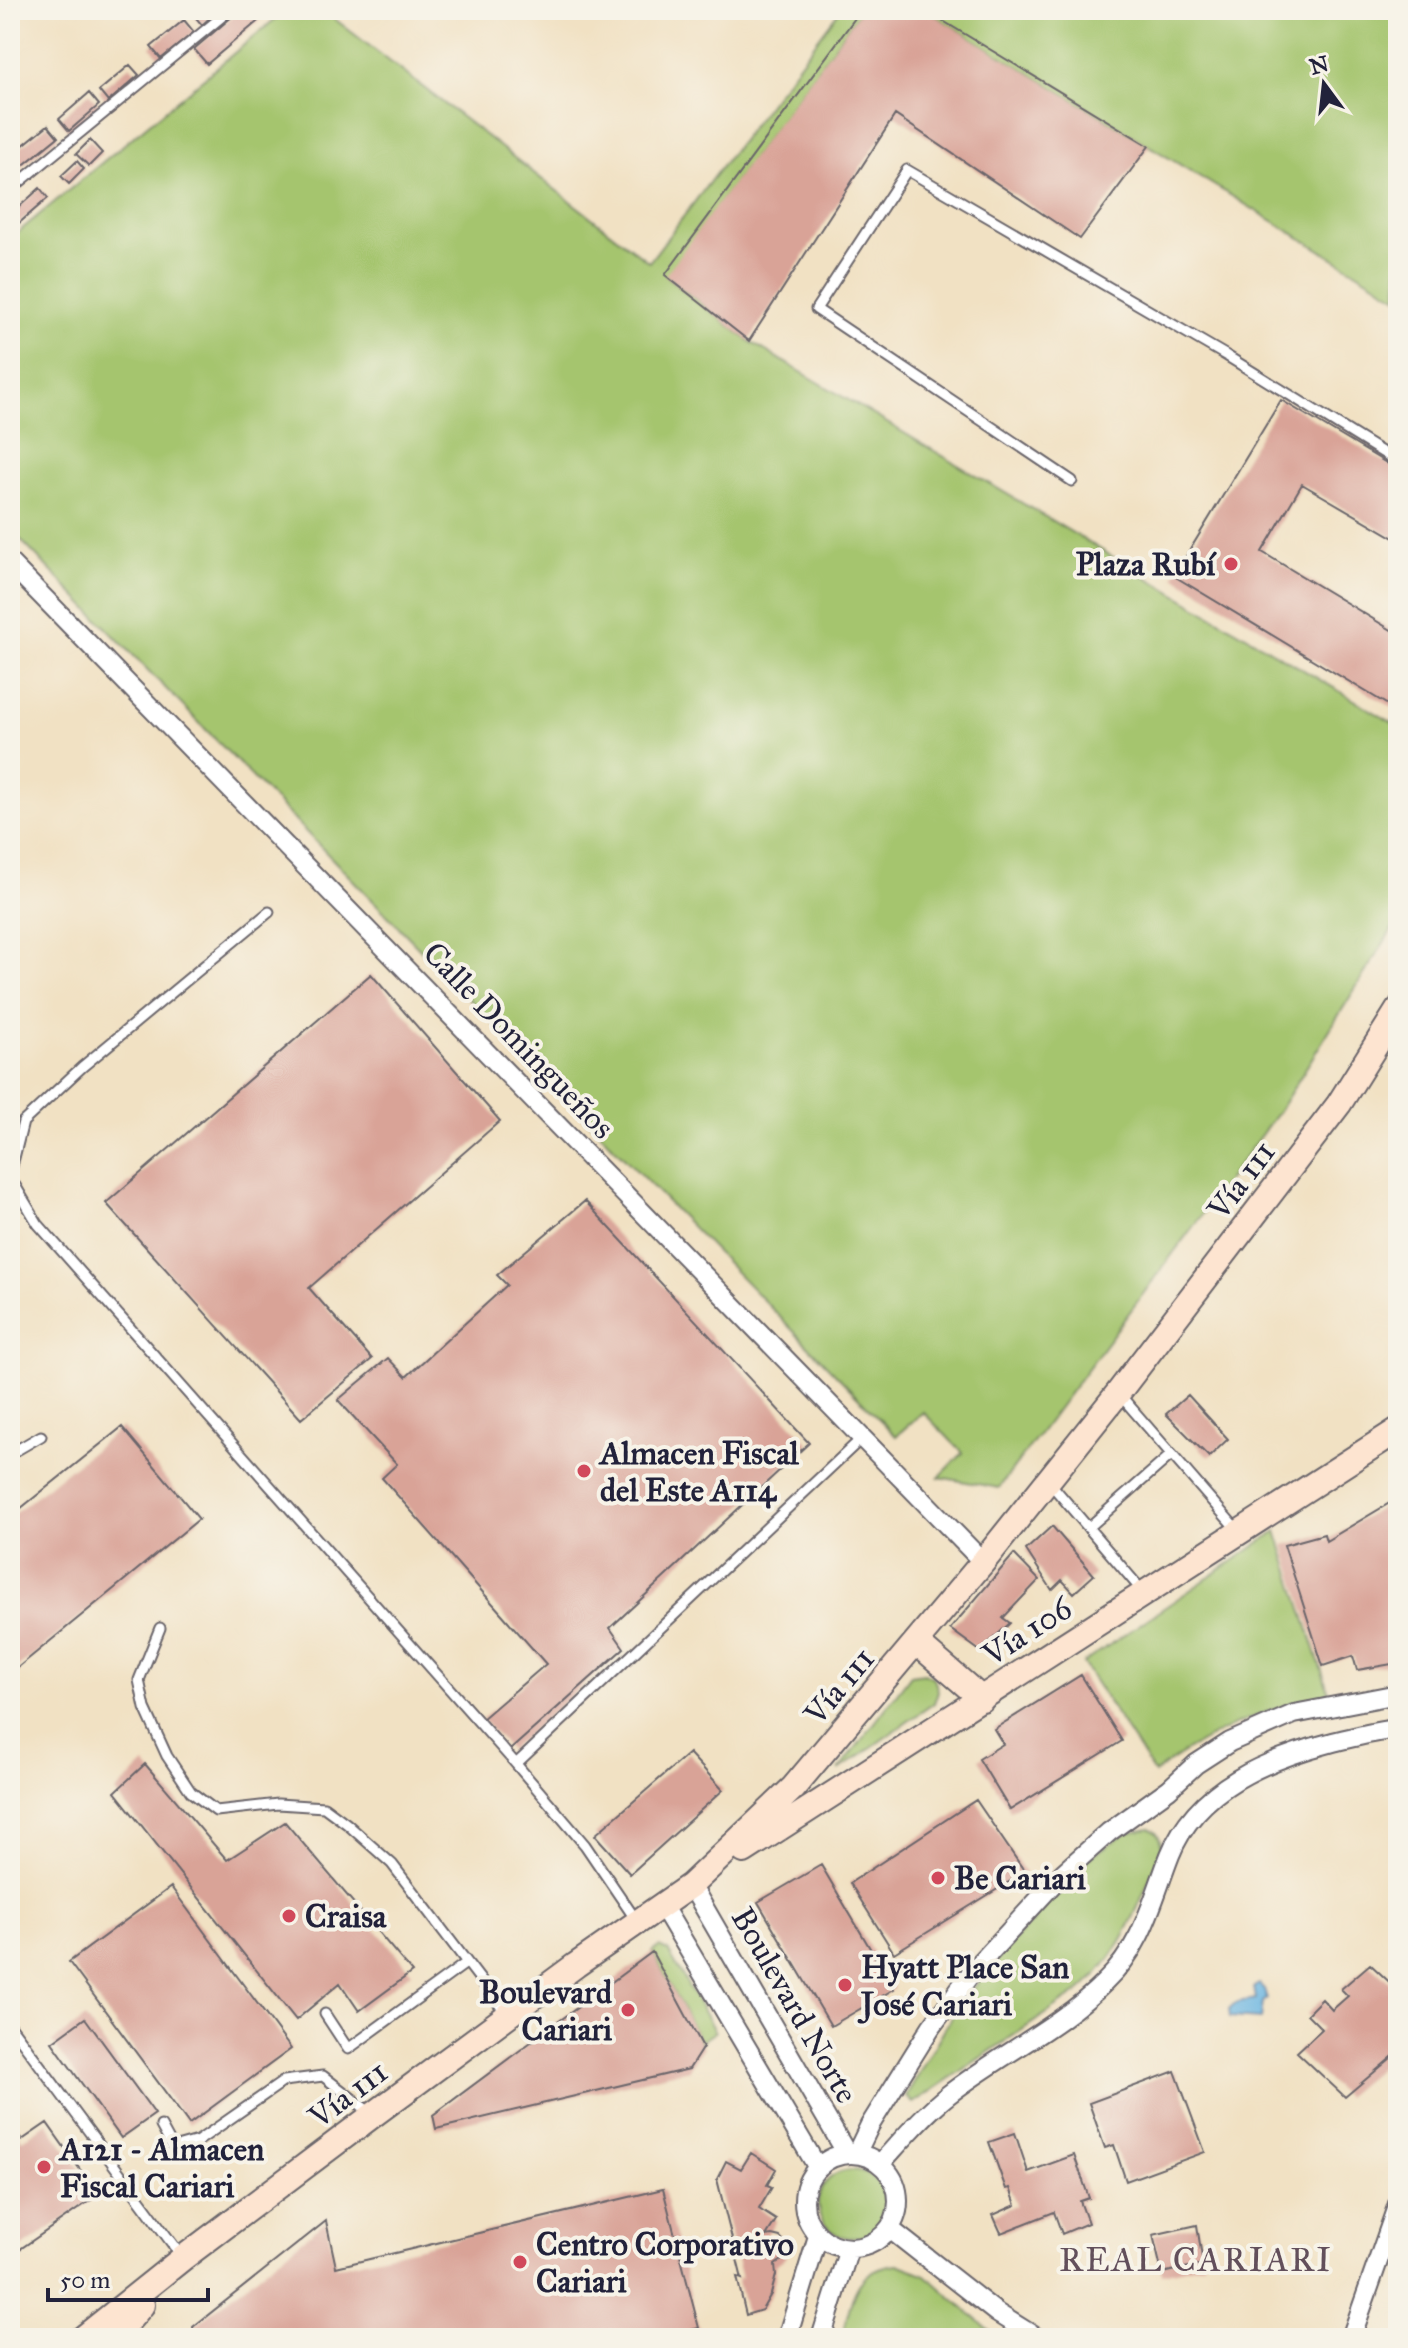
<svg xmlns="http://www.w3.org/2000/svg" width="1408" height="2348" viewBox="0 0 1408 2348" font-family="'IM FELL Great Primer',serif">
<rect width="100%" height="100%" fill="#f7f3e8"/>
<filter id="ink" filterUnits="userSpaceOnUse"><feTurbulence type="fractalNoise" baseFrequency=".0125" numOctaves="2"/><feDisplacementMap in="SourceGraphic" scale="16" xChannelSelector="R" yChannelSelector="G"/><feConvolveMatrix kernelMatrix="1 2 1 2 8 2 1 2 1" color-interpolation-filters="sRGB"/></filter>
<filter id="wash" filterUnits="userSpaceOnUse"><feTurbulence type="fractalNoise" baseFrequency=".006" numOctaves="4" result="noise"/><feDisplacementMap in="SourceGraphic" scale="32" xChannelSelector="R" yChannelSelector="G"/><feGaussianBlur stdDeviation="1.8" result="paint"/><feColorMatrix in="noise" values="0 0 0 0 0 0 0 0 0 0 0 0 0 0 0 0 0 1.4 0 .05"/><feComposite in="paint" operator="in"/></filter>
<g filter="url(#wash)">
<rect width="100%" height="100%" fill="#f1e1c3"/>
<path fill="#a5c56e" stroke="#647454" stroke-width="2" d="M286,10h37l326,252 191,-252h21l-195,266 83,65 649,385v194l-117,188 -282,380 -60,-11 24,-24 -40,-41 -27,24 -886,-907v-290z
M925,10h473v287z
M1277,1531l52,162c-64,15 -123,41 -175,80l-71,-110z
M924,1673l10,5 4,13 -4,12 -95,67 72,-95z
M1149,1828c9,4 11,10 13,19 -21,54 -38,106 -82,144l-167,112 -7,-7 51,-89 123,-143 46,-31z
M659,1947l9,4 47,81 -15,10 -48,-90z
M818 2204a34 34 0 1 1 68 0a34 34 0 1 1-68 0Z
M898,2264l28,11 72,63h-156c9,-36 12,-71 56,-74z"/>
<path fill="#68b4e1" stroke="#456b8e" stroke-width="2" d="M1259,1984l5,5 3,10 -4,3 -2,17 -31,-2 -1,-8c9,-11 16,-7 27,-10l-2,-12z"/>
<g id="blocks">
<path fill="#d9a397" d="M195,10h30l-7,6 -3,-3 -13,12 -10,-12z
M240,10h37l-4,4 -3,-3 -63,53 -13,-15z
M861,10h64l224,136 -69,93 -185,-124 -146,226 -84,-66z
M184,20l10,12 -33,27 -10,-12z
M130,65l9,10 -31,27 -9,-11z
M89,93l10,12 -30,26 -10,-12z
M48,125l10,12 -37,30 -10,-12z
M90,140l12,13 -13,13 -13,-12z
M77,161l7,8 -15,15 -8,-8z
M40,188l8,10 -30,26 -8,-9z
M1281,400l117,70v70l-96,-56 -40,68 136,82v77l-224,-135z
M371,974l129,147 -191,167 63,71 -71,60 -195,-216z
M585,1201l224,242 -199,185 14,20 -114,102 -28,-31 64,-55 -164,-186 15,-14 -59,-64 50,-42 18,19 101,-92 -10,-10z
M1188,1395l40,44 -19,18 -43,-43z
M122,1427l77,92 -189,155v-157z
M1398,1498v165l-41,7 -4,-14 -30,10 -39,-121 40,-11 2,7z
M1052,1526l42,49 -20,18 -12,-13 -10,10 -26,-40z
M1014,1554l25,26 -36,38 7,5 -30,28 -30,-22z
M1081,1675l41,66 -112,69 -31,-51 24,-15 -9,-15z
M689,1753l34,37 -93,84 -35,-39z
M145,1764l82,96 58,-38 127,150 -53,39 -19,-28 -44,37 -181,-228z
M976,1800l49,72 -131,81 -44,-70z
M821,1865l73,124 -63,37 -73,-124z
M171,1887l120,162 -102,75 -120,-162z
M652,1952l51,95 -14,22 -253,60 -3,-14z
M1370,1964l28,26v62l-53,45 -48,-45 25,-23 -15,-15 15,-15 10,11 16,-14 -7,-7z
M85,2018l70,96 -34,24 -69,-96z
M1175,2071l30,81 -79,29 -12,-36 -9,3 -16,-45z
M10,2123l12,17 25,-17 51,72 -88,61z
M1015,2133l13,39 46,-17 15,43 -9,3 8,22 -26,11 -8,-22 -53,21 -8,-18 23,-10 -6,-17 -4,1 -17,-47z
M751,2153l25,16 -9,16 5,2 -13,22 17,11 -10,16 6,-1 8,2 5,5 2,8 -2,8 -10,7 1,10 -5,19 -9,16 -16,5 -9,-38 5,2 -25,-100 9,-18 15,8z
M663,2189l36,139 -41,10h-463l-2,-11 133,-106 10,46z
M1197,2225l6,39 -41,9 -9,-38z"/>
</g>
</g>
<g filter="url(#ink)">
<use href="#blocks" fill-opacity="0" stroke="#6a656b" stroke-width="2"/>
<g fill="none" stroke-linecap="round" stroke-linejoin="round">
<defs>
<path id="lane" d="M10,190l220,-180
M1072,481l-256,-172 91,-139 320,186 171,106
M10,1174l13,-52 59,-55 187,-155
M10,1177l28,47 478,540 69,81 51,75
M1120,1395l119,137
M10,1454l31,-18
M1050,1483l94,110
M1088,1528l83,-73
M160,1628l-21,52 6,28 22,48 24,36 25,19 62,-7 46,3 23,17 45,40 116,152
M516,1764l346,-326
M325,2014l23,35 118,-86
M10,2025l172,232
M161,2126l12,22 25,-7 86,-60 39,-5 49,38"/>
<path id="street" d="M10,563l973,999
M691,1885l156,269
M662,1905l156,263
M804 2201a47 47 0 1 1 94 0a47 47 0 1 1-94 0Z
M856,2154l14,-29 61,-98 41,-55 91,-99 46,-41 60,-43 27,-25 34,-22 64,-28 104,-20
M880,2164c22,-24 43,-49 68,-69 51,-40 111,-67 157,-113 38,-36 47,-81 65,-127 27,-68 98,-96 163,-113 21,-5 43,-11 65,-13
M890,2229l107,84 40,25
M787,2338l31,-102
M821,2338l28,-89
M1351,2338l47,-134"/>
<path id="secondary" d="M917,1643l65,56
M744,1851l654,-421
M83,2338l100,-80 190,-143 203,-150 115,-80 102,-97 190,-226 135,-169 221,-289 59,-94
M114,2338l28,-33"/>
</defs>
<use href="#lane" stroke="#6a656b" stroke-width="13"/>
<use href="#street" stroke="#6a656b" stroke-width="22"/>
<use href="#secondary" stroke="#6a656b" stroke-width="28"/>
<use href="#lane" stroke="#fff" stroke-width="9"/>
<use href="#street" stroke="#fff" stroke-width="18"/>
<use href="#secondary" stroke="#fde4d0" stroke-width="24"/>
</g>
</g>
<g fill="#d1495b" stroke="#f7f3e8" stroke-width="3">
<circle cx="1231" cy="564" r="8"/>
<circle cx="584" cy="1471" r="8"/>
<circle cx="938" cy="1878" r="8"/>
<circle cx="289" cy="1916" r="8"/>
<circle cx="845" cy="1985" r="8"/>
<circle cx="628" cy="2010" r="8"/>
<circle cx="44" cy="2167" r="8"/>
<circle cx="520" cy="2262" r="8"/>
</g>
<g text-anchor="middle" stroke-width="8" stroke-linejoin="round" paint-order="stroke">
<g font-size="32" font-weight="bold" fill="#22223b" stroke="#f7f3e8" text-anchor="start">
<text x="1215" y="575" text-anchor="end">Plaza Rubí</text>
<text x="600" y="1464">Almacen Fiscal<tspan x="600" dy="37">del Este A114</tspan></text>
<text x="954" y="1889">Be Cariari</text>
<text x="305" y="1927">Craisa</text>
<text x="861" y="1978">Hyatt Place San<tspan x="861" dy="37">José Cariari</tspan></text>
<text x="612" y="2003" text-anchor="end">Boulevard<tspan x="612" dy="37">Cariari</tspan></text>
<text x="60" y="2160">A121 - Almacen<tspan x="60" dy="37">Fiscal Cariari</tspan></text>
<text x="536" y="2255">Centro Corporativo<tspan x="536" dy="37">Cariari</tspan></text>
</g>
<g font-size="32" fill="#22223b" stroke="#f7f3e8">
<text transform="translate(519 1040) rotate(46)" y="11">Calle Domingueños</text>
<text transform="translate(1241 1180) rotate(-53)" y="11">Vía 111</text>
<text transform="translate(1027 1631) rotate(-33)" y="11">Vía 106</text>
<text transform="translate(839 1686) rotate(-50)" y="11">Vía 111</text>
<text transform="translate(795 2005) rotate(60)" y="11">Boulevard Norte</text>
<text transform="translate(348 2094) rotate(-37)" y="11">Vía 111</text>
</g>
<g font-size="34" letter-spacing="2" fill="#624f5b" stroke="#f7f3e8">
<text x="1196" y="2271">REAL CARIARI</text>
</g>
</g>
<rect width="1408" height="2348" fill="none" stroke="#f7f3e8" stroke-width="40"/>
<g transform="translate(1324 84) rotate(345)" stroke="#f7f3e8" stroke-width="6" paint-order="stroke">
<path d="M0-6L14 30L0 20L-14 30Z" fill="#22223b"/>
<text y="-12" font-size="22" font-weight="bold" text-anchor="middle" fill="#22223b">N</text>
</g>
<path d="M48 2288v12h160v-12" fill="none" stroke="#22223b" stroke-width="4"/>
<text x="60" y="2288" font-size="24" fill="#22223b" stroke="#f7f3e8" stroke-width="6" paint-order="stroke">50 m</text>
</svg>
